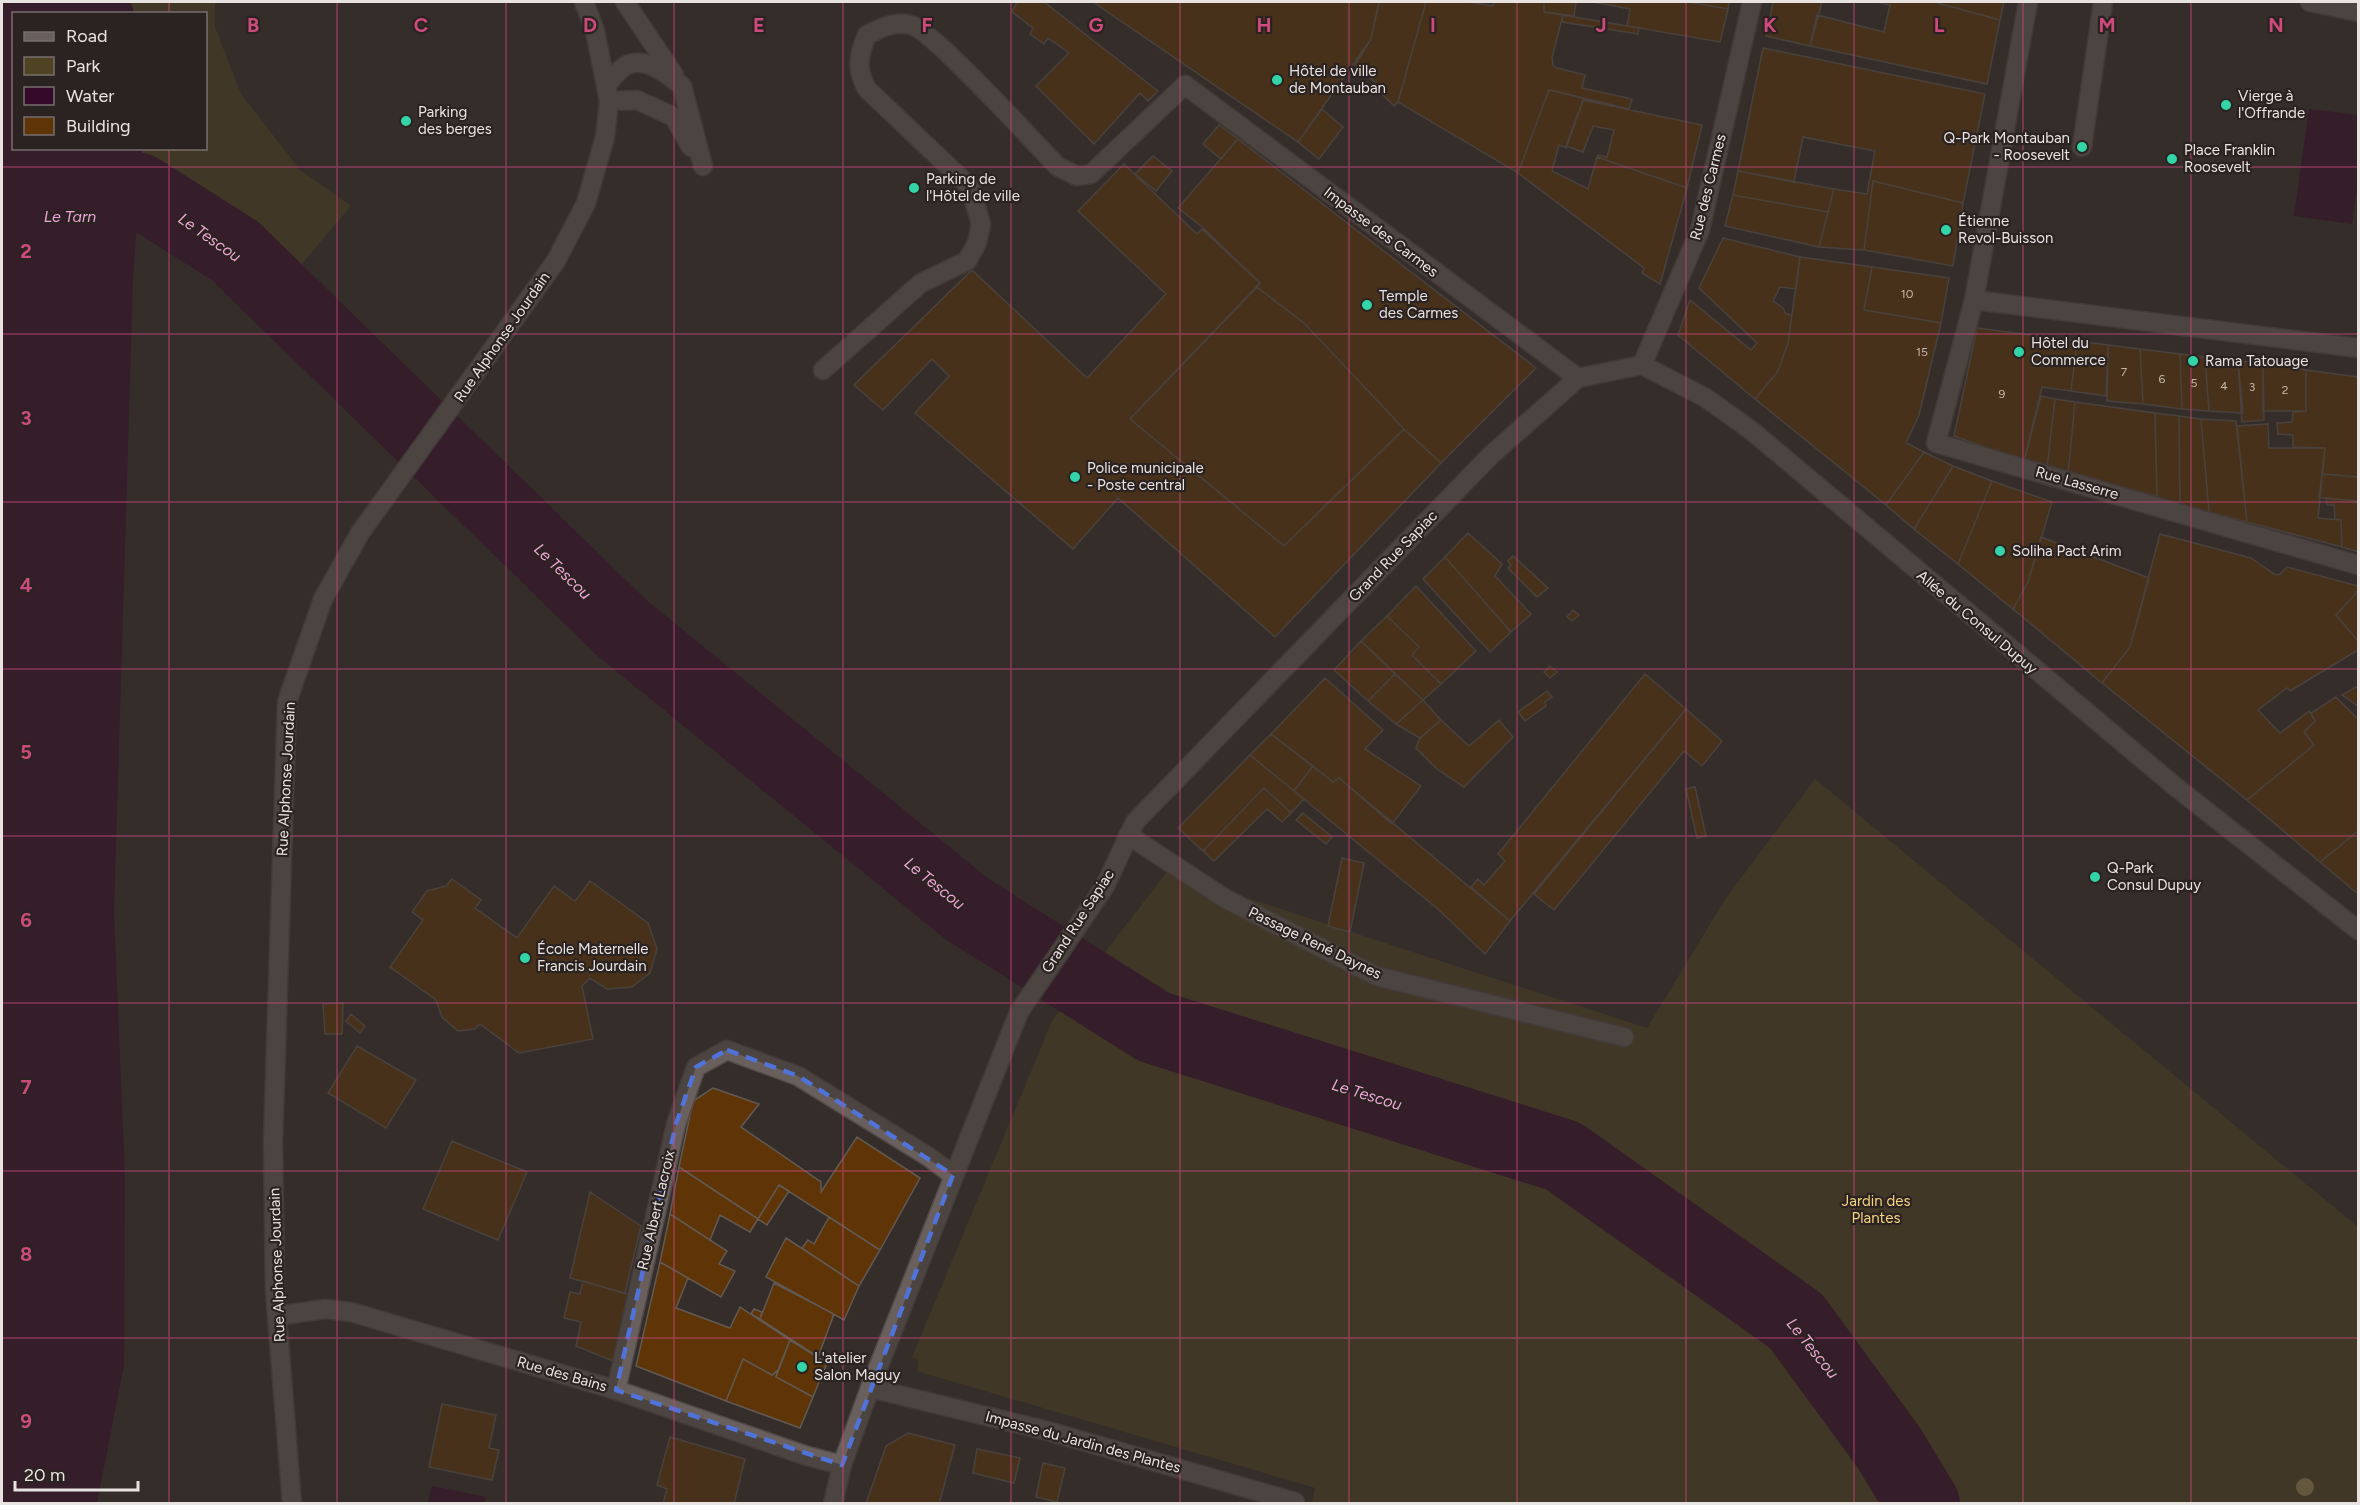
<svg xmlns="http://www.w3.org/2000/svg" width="2360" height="1505" viewBox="0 0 2360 1505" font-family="Figtree,sans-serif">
<rect width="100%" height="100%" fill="#352d2a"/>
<path fill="#504323" d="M131,2h84v25l26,67 59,76 51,36 -51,60 -65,-15 -96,-61 3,-41 64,-1v-134l-72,-1z
M1815,779l543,448v276h-1046l3,-15 -398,-117 1,-11 -6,-3 140,-336 115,-149 480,156 79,-130z"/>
<path fill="#35092a" d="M2,2h129l3,11 -120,1v134l128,1 -9,132 -19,632 11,265 -1,187 -27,138h-95z
M2309,109l49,6v63l-6,46 -58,-8z
M432,1486l54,11 -1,6h-57z"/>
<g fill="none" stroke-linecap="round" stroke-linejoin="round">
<path stroke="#35092a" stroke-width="74" d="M2,157l137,33 96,61 387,377 345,281 187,118 409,129 233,165 93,127 34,56"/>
</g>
<path fill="#5f3507" stroke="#615a54" stroke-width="1.5" d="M1017,2h27l114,89 -10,10 -8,-8 -46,51 -58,-58 33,-33 -21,-15 -4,6 -14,-10 3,-6 -21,-16z
M1093,2h286l-8,37 -73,103z
M1379,2h47l-28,100 -4,4 -20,-20 1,-4 -20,-17 16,-26z
M1426,2h42l25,4 1,-4h50v10l19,3 -11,42 1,8 4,3 28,7 -3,13 50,11 -3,10 -80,-19 -31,83 -120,-71z
M1544,2h32l-2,14 -30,-4z
M1593,2h95l40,7 -8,33 -93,-16 3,-17z
M1688,2h41l-1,7z
M1773,2h49l-12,44 -44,-10z
M1877,2h57l66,18 -13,64 -177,-38 7,-31 67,17 6,-27z
M1934,2h70l-4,18z
M1563,15l64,11 12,2 -1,6 -76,-12z
M1763,48l222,46 -22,109 -90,-22 -9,69 -45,-3 15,-58 33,5 8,-43 -72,-14 -9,45 -56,-11z
M1549,90l35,8 -18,50 -7,-3 -7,26 36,18 9,-32 90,31 -27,96 -18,-11 2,-5 -126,-95z
M1583,100l119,25 -15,63 -90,-31 1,-2 9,2 7,-27 -21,-4 -10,26 -17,-6z
M1322,109l21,18 -24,32 -21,-17z
M1219,125l19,14 -17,20 -18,-15z
M1238,139l298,229 -95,95 -37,-34 -99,-105 -48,-37 3,-4 -59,-57 -23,-18z
M1153,156l19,15 -16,20 -21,-17z
M1124,164l73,70 5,-5 58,54 -130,136 154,127 120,-117 37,34 -166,174 -157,-139 -45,51 -158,-136 34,-37 -17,-17 -49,51 -29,-25 118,-115 115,108 79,-84 -88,-83z
M1738,171l96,18 -6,23 -95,-17z
M1873,181l90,22 -10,63 -89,-16z
M1733,195l95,17 -9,35 -94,-21z
M1723,238l77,19 -4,32 -16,-2 -7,14 10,7 3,6 6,1 -4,28 -10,28 -23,28 -77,-64 12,-35 61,50 6,-7 -58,-55z
M1800,257l72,10 -8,43 77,13 -22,92 -13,28 18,9 -38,53 -131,-106 23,-28 10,-28z
M1872,267l77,11 -8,45 -77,-13z
M1257,287l48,37 99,105 -120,117 -154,-127z
M1977,328l100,13 -6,50 -29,-4 -18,74 -70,-25z
M2077,341l31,4 -2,51 -35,-5z
M2108,345l32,4 3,55 -36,-3z
M2140,349l40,5 2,55 -39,-5z
M2180,354l25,3 4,54 -27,-2z
M2205,357l33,4 5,52 -34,-2z
M2238,361l25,2 1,57 -22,2z
M2263,363l43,7v41h-43z
M2306,370l52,7v100l-36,-3 3,-26 -32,-1v-12l-15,-1 -1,-11 15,-1 1,-10 13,-1z
M2041,396l14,3 -8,69 -23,-7z
M2055,399l20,3 -7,72 -21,-6z
M2075,402l80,11 2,86 -89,-25z
M2155,413l24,3 1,88 -23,-5z
M2179,416l22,3 8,93 -29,-8z
M2201,419l35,2 11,101 -38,-10z
M2268,424l1,24h56l-7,70 23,2 1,27 -95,-25 -10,-96z
M1924,452l29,14 -39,63 -28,-24z
M1953,466l39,15 -34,83 -44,-35z
M2322,474l36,3v24l-39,-3z
M1992,481l60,21 -24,80 -15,27 -55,-45z
M2326,498l32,3v51l-16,-5 -1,-27 -6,-1 -1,-14h-7z
M1468,533l34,31 -7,12 36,38 -20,18 -66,-75z
M2160,534l91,24 23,16 5,1 8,-8 71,19v5l-22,24 22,26v9l-68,41 -3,-3 -29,22 22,23 29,-22 6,10 -11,11 10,13 -67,55 -145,-117 28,-36z
M2041,537l108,41 -19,69 -28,36 -89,-74 15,-27z
M1513,556l35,32 -11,9 -29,-29 3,-3 -3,-4z
M1445,557l66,75 -21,20 -67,-73z
M1416,586l60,65 -35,33 -29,-29 7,-8 -32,-31z
M2358,591v50l-22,-26z
M1573,610l6,5 -7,6 -5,-4z
M1387,616l32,31 -7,8 29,29 -18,16 -62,-59z
M1361,641l34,33 -27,27 -34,-31z
M1550,666l7,6 -7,6 -6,-6z
M1395,674l28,26 -27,24 -28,-23z
M1645,674l41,35 -176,212 -39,-34 7,-8 6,6 21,-24 -7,-7z
M1325,678l58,52 -18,19 56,37 -29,38 -53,-46 -6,4 -62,-48z
M2358,686v20l-16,-11z
M1547,691l5,6 -7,5 1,4 -21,15 -7,-9z
M2336,697l22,22v112l-38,31 -73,-62 67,-55 -10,-13 11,-11 -4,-8z
M1423,700l18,20 -21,18 -24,-14z
M1686,709l36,32 -20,25 -18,-15 -130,159 -20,-16z
M1441,720l28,26 30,-26 14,17 -49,50 -27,-18 -21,-21 4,-10z
M1271,734l42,32 -19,25 -44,-36z
M1250,755l54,44 -13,14 -27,-25 -61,63 -25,-23z
M1313,766l20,16 6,-4 171,143 -25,33 -46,-44 -145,-119z
M1695,787l11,49 -9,2 -11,-49z
M1264,788l27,25 -9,9 -15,-13 -53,52 -11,-10z
M1303,813l29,24 -6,7 -30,-24z
M2358,831v63l-38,-32z
M1342,858l22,5 -14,69 -22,-6z
M452,879l29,21 -6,8 42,30 37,-52 21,15 15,-20 58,42 9,26 -7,24 -18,14 -25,2 -17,-11 -8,8 11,53 -74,14 -39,-29 -5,5 -17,2 -16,-14 -6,-17 -46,-33 33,-47 -11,-8 15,-21 19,-5z
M343,1003l-1,31h-17l-2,-30z
M351,1014l14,12 -5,7 -14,-12z
M357,1046l59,34 -30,48 -58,-35z
M713,1088l46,16 -18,23 80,55v10l36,-55 63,41 -40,72 -101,-65 -21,34 -79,-52 14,-66z
M452,1141l75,31 -29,68 -75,-31z
M679,1167l79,52 -8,13 -30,-17 -10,25 -40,-26z
M779,1185l10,6 -22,34 -9,-6z
M590,1192l51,34 -16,67 -55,-15z
M670,1214l57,37 -8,13 16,7 -14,26 -61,-35z
M829,1217l51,33 -21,36 -57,-38 6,-8 6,4z
M786,1238l73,48 -15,34 -78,-43z
M660,1262l28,16 -12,30 54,20 10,-21 50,33 -12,30 -6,5 -29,-16 -17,42 -90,-35z
M583,1281l46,14 -16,66 -37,-15 5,-24 -17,-4 6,-26 10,2z
M774,1283l60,31 -16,43 -58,-38z
M754,1309l8,3 -2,7 -9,-5z
M790,1340l37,23 -14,34 -37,-20z
M743,1359l29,16 6,-5 -2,7 37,20 -13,31 -74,-27z
M442,1404l54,11 -7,33 10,2 -7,30 -63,-13z
M908,1433l47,12 -16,59h-73l20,-58z
M670,1437l75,22 -11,45h-71l4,-15 -10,-4z
M977,1449l43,9 -6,25 -41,-10z
M1043,1463l22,5 -8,34 -21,-5z"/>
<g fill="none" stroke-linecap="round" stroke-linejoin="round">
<defs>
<path id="lane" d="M2082,147l21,-145
M823,370l98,-87 46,-22 10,-18 4,-19 -11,-37 -103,-98c-11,-20 -9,-33 0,-54 14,-7 27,-14 44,-10 21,5 124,118 146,141l20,10 14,-2 94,-89"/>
<path id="street" d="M2028,2l-54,298 384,48
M1185,85l393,293
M1974,300l-38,143 422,122
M1128,835l98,64 150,77 248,61
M277,1316l48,-7 26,3 265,78 191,66 35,9
M870,1388l174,42 251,72
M616,1390l60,-266 20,-57 31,-17 71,26 131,81 24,18"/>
<path id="secondary" d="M625,2l49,73
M2310,2l48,10
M606,85c6,-6 13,-16 21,-20 19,-9 41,10 55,21l21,80
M609,101l28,-1 37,17 17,30
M1642,365l58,-135 52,-228
M292,1504l-17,-213 -2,-149 14,-440 36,-103 37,-66 196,-272 30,-58 19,-66 4,-36 -14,-70 -11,-29
M833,1504l9,-39 28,-77 149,-376 86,-126 30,-64 355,-366 88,-78 64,-13 64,33 46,33 425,357 181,142"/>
</defs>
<use href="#lane" stroke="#524a49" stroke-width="21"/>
<use href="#street" stroke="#524a49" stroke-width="21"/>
<use href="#secondary" stroke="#524a49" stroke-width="21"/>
<use href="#lane" stroke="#695f5c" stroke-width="18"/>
<use href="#street" stroke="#695f5c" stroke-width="18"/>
<use href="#secondary" stroke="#695f5c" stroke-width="18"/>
</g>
<circle fill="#9f8858" cx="2305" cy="1487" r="9"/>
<path d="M0 0H2360V1505H0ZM727,1050l71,26 155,99 -111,290 -226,-75 60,-266 20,-57z" fill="#352d2a" fill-opacity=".55" fill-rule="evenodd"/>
<path fill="none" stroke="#5073da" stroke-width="4.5" stroke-dasharray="12 8" stroke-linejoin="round" d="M727,1050l71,26 155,99 -111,290 -226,-75 60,-266 20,-57z"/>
<path fill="none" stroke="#cc4a7c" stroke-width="1.5" stroke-opacity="0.55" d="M169,2v12M337,2v1502M506,2v1502M674,2v1502M843,2v1502M1011,2v1502M1180,2v1502M1349,2v1502M1517,2v1502M1686,2v1502M1854,2v1502M2023,2v1502M2191,2v1502M169,148v1356M2,167h2356M2,334h2356M2,502h2356M2,669h2356M2,836h2356M2,1003h2356M2,1171h2356M2,1338h2356"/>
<g fill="#33d4a8" stroke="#2b2321" stroke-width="2">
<circle cx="1277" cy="80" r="6"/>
<circle cx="2226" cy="105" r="6"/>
<circle cx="406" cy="121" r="6"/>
<circle cx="2082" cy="147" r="6"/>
<circle cx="2172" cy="159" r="6"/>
<circle cx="914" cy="188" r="6"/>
<circle cx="1946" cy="230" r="6"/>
<circle cx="1367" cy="305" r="6"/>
<circle cx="2019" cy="352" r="6"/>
<circle cx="2193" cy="361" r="6"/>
<circle cx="1075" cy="477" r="6"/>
<circle cx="2000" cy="551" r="6"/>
<circle cx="2095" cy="877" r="6"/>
<circle cx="525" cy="958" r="6"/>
<circle cx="802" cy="1367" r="6"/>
</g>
<g text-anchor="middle" stroke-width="4.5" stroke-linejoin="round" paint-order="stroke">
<g font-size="12" fill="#c6b7aa">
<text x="1907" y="298">10</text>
<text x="1922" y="356">15</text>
<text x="2124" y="376">7</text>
<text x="2162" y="383">6</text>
<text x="2194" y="387">5</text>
<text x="2224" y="390">4</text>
<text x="2252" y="391">3</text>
<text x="2285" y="394">2</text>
<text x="2002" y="398">9</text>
</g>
<g font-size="15" fill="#e8e2e1" stroke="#2b2321" text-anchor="start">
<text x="1289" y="76">Hôtel de ville<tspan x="1289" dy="17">de Montauban</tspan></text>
<text x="2238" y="101">Vierge à<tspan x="2238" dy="17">l'Offrande</tspan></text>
<text x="418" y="117">Parking<tspan x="418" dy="17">des berges</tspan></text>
<text x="2070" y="143" text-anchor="end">Q-Park Montauban<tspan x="2070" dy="17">- Roosevelt</tspan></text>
<text x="2184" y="155">Place Franklin<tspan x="2184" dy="17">Roosevelt</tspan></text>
<text x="926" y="184">Parking de<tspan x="926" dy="17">l'Hôtel de ville</tspan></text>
<text x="1958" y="226">Étienne<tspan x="1958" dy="17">Revol-Buisson</tspan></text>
<text x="1379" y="301">Temple<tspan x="1379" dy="17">des Carmes</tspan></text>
<text x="2031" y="348">Hôtel du<tspan x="2031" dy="17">Commerce</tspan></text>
<text x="2205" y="366">Rama Tatouage</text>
<text x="1087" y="473">Police municipale<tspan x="1087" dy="17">- Poste central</tspan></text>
<text x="2012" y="556">Soliha Pact Arim</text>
<text x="2107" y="873">Q-Park<tspan x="2107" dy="17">Consul Dupuy</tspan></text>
<text x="537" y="954">École Maternelle<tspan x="537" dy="17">Francis Jourdain</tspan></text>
<text x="814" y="1363">L'atelier<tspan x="814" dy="17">Salon Maguy</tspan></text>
</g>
<g font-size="15" fill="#e8e2e1" stroke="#2b2321">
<text transform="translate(1708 187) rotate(-76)" y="5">Rue des Carmes</text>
<text transform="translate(1381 232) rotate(37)" y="5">Impasse des Carmes</text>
<text transform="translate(502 337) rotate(-55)" y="5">Rue Alphonse Jourdain</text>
<text transform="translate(2077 483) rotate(16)" y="5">Rue Lasserre</text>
<text transform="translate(1393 556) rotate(-46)" y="5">Grand Rue Sapiac</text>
<text transform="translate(1977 622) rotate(40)" y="5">Allée du Consul Dupuy</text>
<text transform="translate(286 779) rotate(-87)" y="5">Rue Alphonse Jourdain</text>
<text transform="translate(1078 921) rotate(-57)" y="5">Grand Rue Sapiac</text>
<text transform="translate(1315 943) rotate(26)" y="5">Passage René Daynes</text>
<text transform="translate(656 1210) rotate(-77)" y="5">Rue Albert Lacroix</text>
<text transform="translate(277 1265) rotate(-92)" y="5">Rue Alphonse Jourdain</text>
<text transform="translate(562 1374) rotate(16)" y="5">Rue des Bains</text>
<text transform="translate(1083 1442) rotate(15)" y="5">Impasse du Jardin des Plantes</text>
</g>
<g font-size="15" fill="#f6d37e" stroke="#2b2321">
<text x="1876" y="1206">Jardin des<tspan x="1876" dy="17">Plantes</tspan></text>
</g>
<g font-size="16" font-style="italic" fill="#f1a4d7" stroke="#2b2321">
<text x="70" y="222">Le Tarn</text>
<text transform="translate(210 237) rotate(35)" y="6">Le Tescou</text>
<text transform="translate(563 571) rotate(44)" y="6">Le Tescou</text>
<text transform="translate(935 883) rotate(39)" y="6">Le Tescou</text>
<text transform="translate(1367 1094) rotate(17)" y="6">Le Tescou</text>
<text transform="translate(1813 1348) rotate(51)" y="6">Le Tescou</text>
</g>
</g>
<g font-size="20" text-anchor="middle" font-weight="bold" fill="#cc4a7c" stroke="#2b2321" stroke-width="4.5" stroke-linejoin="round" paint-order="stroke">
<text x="253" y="32">B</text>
<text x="421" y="32">C</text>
<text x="590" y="32">D</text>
<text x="759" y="32">E</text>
<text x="927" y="32">F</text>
<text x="1096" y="32">G</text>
<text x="1264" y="32">H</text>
<text x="1433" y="32">I</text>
<text x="1601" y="32">J</text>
<text x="1770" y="32">K</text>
<text x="1939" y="32">L</text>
<text x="2107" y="32">M</text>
<text x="2276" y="32">N</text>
<text x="26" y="258">2</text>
<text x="26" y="425">3</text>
<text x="26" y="592">4</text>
<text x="26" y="759">5</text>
<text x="26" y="927">6</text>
<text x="26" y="1094">7</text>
<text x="26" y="1261">8</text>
<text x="26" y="1428">9</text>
</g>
<rect width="2360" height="1505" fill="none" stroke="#e8e2e1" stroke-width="6"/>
<rect x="12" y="12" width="195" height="138" fill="#2b2321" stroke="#776f6e" stroke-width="1.5"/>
<rect x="24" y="32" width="30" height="9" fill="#695f5c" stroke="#776f6e" stroke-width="1.5"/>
<text x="66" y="42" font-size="18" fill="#e8e2e1">Road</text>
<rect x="24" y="57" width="30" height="18" fill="#504323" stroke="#776f6e" stroke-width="1.5"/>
<text x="66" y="72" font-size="18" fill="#e8e2e1">Park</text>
<rect x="24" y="87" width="30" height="18" fill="#35092a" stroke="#776f6e" stroke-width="1.5"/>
<text x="66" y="102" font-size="18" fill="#e8e2e1">Water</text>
<rect x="24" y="117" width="30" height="18" fill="#5f3507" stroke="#776f6e" stroke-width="1.5"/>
<text x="66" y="132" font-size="18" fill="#e8e2e1">Building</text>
<path d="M15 1481v9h123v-9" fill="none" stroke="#e8e2e1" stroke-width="3"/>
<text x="24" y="1481" font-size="18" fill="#e8e2e1" stroke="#2b2321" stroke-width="4.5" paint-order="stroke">20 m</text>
</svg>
